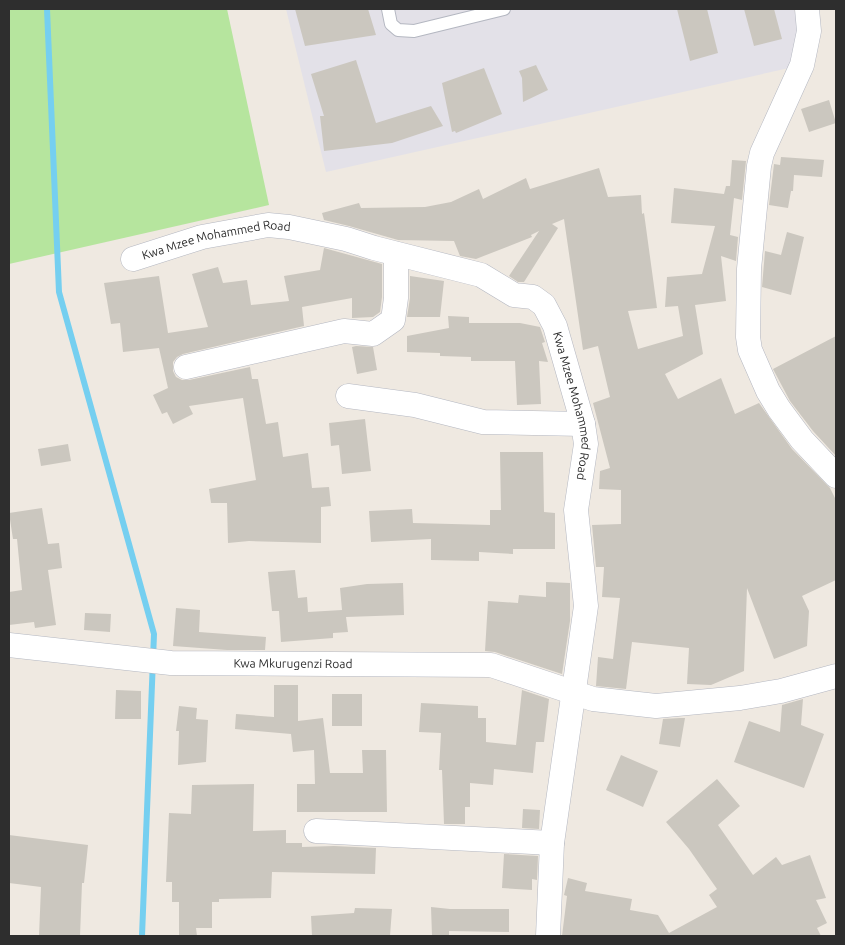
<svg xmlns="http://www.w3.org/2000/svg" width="845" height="945" viewBox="0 0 845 945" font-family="Ubuntu,sans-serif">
<rect width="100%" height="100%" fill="#efe9e1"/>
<path fill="#e3e1e8" d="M286,9h508l13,55 -481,108z"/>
<path fill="#b6e59e" d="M9,9h218l42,196 -260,59z"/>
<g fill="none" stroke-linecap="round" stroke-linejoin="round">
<path stroke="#75cff0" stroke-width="6" d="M47,9l12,283 95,342 -12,302"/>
</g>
<path fill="#cbc7bf" d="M295,9h73l8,26 -71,11z
M677,9h30l11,44 -28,8z
M744,9h30l8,30 -28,7z
M356,60l20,63 55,-17 12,20 -51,17 -68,8 -4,-35h4l-13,-42z
M536,65l12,25 -25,12 -1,-24 -3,-7z
M484,68l18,46 -46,19 -1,-2 -3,1 -10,-49z
M829,100l7,23 -27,9 -8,-23z
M781,157l43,3 -2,17 -28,-2 -1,16h-2l-3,17 -19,-3 5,-41 6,1z
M732,160l14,1 -4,39 -8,-2 -4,37 8,2 -2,24 -15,-5 5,45 -31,4 8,49 -38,20 13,25 43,-21 14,36 24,-11 33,46 38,39 6,12v80l-34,16 7,15 -2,35 -33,13 -27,-71 -3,83 -33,14 -24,-1 2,-36 -57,-6 -6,47 -30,-3 2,-29 15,2 7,-61 -18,-1 2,-30h-8l-4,-42 29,-1v-34l-22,-1 1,-18 10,-3 -17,-65 17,-6 -12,-51 -15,4 -19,-131 -12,5 6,4 -34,54h-6l-9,-6 30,-45 -8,4 1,2 -56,22 -16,-3 -6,-15 -56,-1 -49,-14 -25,-6 -2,-7 37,-10 2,5 64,-1 26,-5 28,-13 4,10 43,-21 4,11 69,-21 9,29 33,-2 1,19 2,-1 13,95 -29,3 10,38 45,-13 -5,-30 -13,1 2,-30 35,-3 13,-48 -44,-3 3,-35 50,6 2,-8h4z
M787,232l17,5 -13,58 -29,-8 3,-36 16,4z
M324,248l58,16v33l-2,15 -7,5 -21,1v-20l-50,9 2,19 -121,28 -6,3 -4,5v9l3,6 6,3h7l61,-13 2,12h6l8,45 12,-2 5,35 25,-4 4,35 17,-1 2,19 -10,1v36l-72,-2 -21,2 -1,-40h-16l-2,-14 47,-9 -13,-82 -54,8 4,8 -20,10 -6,-12 -5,2 -9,-19 15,-7 -9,-40 -36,4 -3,-29 -9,1 -7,-41 55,-7 9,57 40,-6 -16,-53 26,-7 5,16 24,-3 4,25 38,-4 -5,-25 36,-6z
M410,276l34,5 -4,36h-33l3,-19z
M448,316l21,1v6h51l20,4 5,15 -3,1 6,19 -9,-1 2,43 -24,1 -2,-44h-44v-4l-31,-1v-3l-33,-1v-16l42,-8z
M836,336v120l-23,-25 -23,-30 -17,-32z
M356,346l17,1 4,23 -20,4 -5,-27z
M365,419l6,52 -29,3 -3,-29 -8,1 -2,-23z
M68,444l3,17 -30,5 -3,-17z
M500,452h43l1,60 11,1v36h-42v5l-34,-2v9l-48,-1v-21l-60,3 -2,-31 43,-2 1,14 77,2v-15h11z
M42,508l6,36 11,-1 3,25 -14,2 8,55 -21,3 -1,-6 -25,3v-33l13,-2 -5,-51h-4l-4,-26z
M295,570l3,28 9,-1 1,15 34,-2 -2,-22 27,-4 36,-1 1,32 -58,2 2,15 -15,1v5l-52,4 -2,-31h-7l-4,-39z
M546,582l24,1v38l-8,53 -67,-22 -10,-1 3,-50 30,2 1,-8 27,2z
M176,608l24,2 -1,22 67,5 -1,13h-38l-54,-4z
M85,613l26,1 -1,18 -26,-2z
M274,685h24v36l25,-3 7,55h33l-1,-23h24l1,62h-90v-28h18l-1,-34 -21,2 -2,-18 -56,-5 1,-15 38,3z
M116,690l25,1v28h-26z
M522,690l27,9 -5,43h-8l-3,31 -39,-4 -1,16 -23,-2v24h-5v17h-21l-2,-54h-3l2,-37 -22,-1 2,-29 57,3v12h8v24l30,3z
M332,694h30v32h-30z
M803,699l-2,26 23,9 -20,54 -70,-26 15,-41 31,11 2,-27z
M179,706l18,2 -1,11 12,1 -2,42 -28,3 1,-34h-3z
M680,718h5l-5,29 -21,-3 4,-25z
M621,755l37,16 -15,36 -37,-17z
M717,779l23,27 -22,19 35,50 23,-18 6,8 28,-10 16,43 -10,2 11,23 -10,5 4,8h-259l5,-40 -3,-1 4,-17 19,5 -2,8 47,8 -2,11 28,5 11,18 48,-26 -8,-12 8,-6 -28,-40 -23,-27z
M254,784l-1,47 33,-1v13h16v4l32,-1 42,2 -1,26 -103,-2 -1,26 -52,1v3h-7v26h-16l1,8h-18v-34h-7v-20h-6l3,-69 22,1 1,-29z
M523,809l17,1 -1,19 -17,-1z
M9,835l79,10 -4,38h-2l-2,53h-41l2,-49 -32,-4z
M504,854l34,2 -1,24 -5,-1v11l-30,-2z
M431,907l19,2h59v23l-60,-1v5h-17z
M355,908l37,1 -2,27h-78l-1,-20 43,-3z"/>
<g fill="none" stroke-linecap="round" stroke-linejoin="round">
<defs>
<path id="service" d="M388,9l3,15 7,6 16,1 90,-22"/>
<g id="minor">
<path d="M807,9l2,22 -7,34 -40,88 -3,13 -10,103 -1,68 2,13 18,41 11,18 23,31 34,36"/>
<path id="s1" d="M133,259l69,-22 66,-12 21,2 57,12 28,9 107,27 33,20 19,2 11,8 11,21 28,98 3,20 -10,66 10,96 -34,237 -4,93"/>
<path d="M186,367l158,-36 29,3 20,-14 3,-22v-44"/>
<path d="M348,396l67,9 68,17 100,2"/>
<path id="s2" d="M9,645l162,18 320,2 102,34 63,7 84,-8 41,-7 55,-15"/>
<path d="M316,831l236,12"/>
</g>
</defs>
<use href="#service" stroke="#b4b7c1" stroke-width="14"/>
<use href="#minor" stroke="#b4b7c1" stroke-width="25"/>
<use href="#service" stroke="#fff" stroke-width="12"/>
<use href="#minor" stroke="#fff" stroke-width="24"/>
</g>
<g text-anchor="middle" stroke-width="5" stroke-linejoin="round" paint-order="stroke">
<g font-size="12" fill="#2e2e2e" stroke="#fff">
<text dy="4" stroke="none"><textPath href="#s1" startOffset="86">Kwa Mzee Mohammed Road</textPath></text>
<text dy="4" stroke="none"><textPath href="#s1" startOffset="536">Kwa Mzee Mohammed Road</textPath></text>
<text dy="4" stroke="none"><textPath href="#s2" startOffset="285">Kwa Mkurugenzi Road</textPath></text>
</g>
</g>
<rect width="845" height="945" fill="none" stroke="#2e2e2e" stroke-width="20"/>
</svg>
